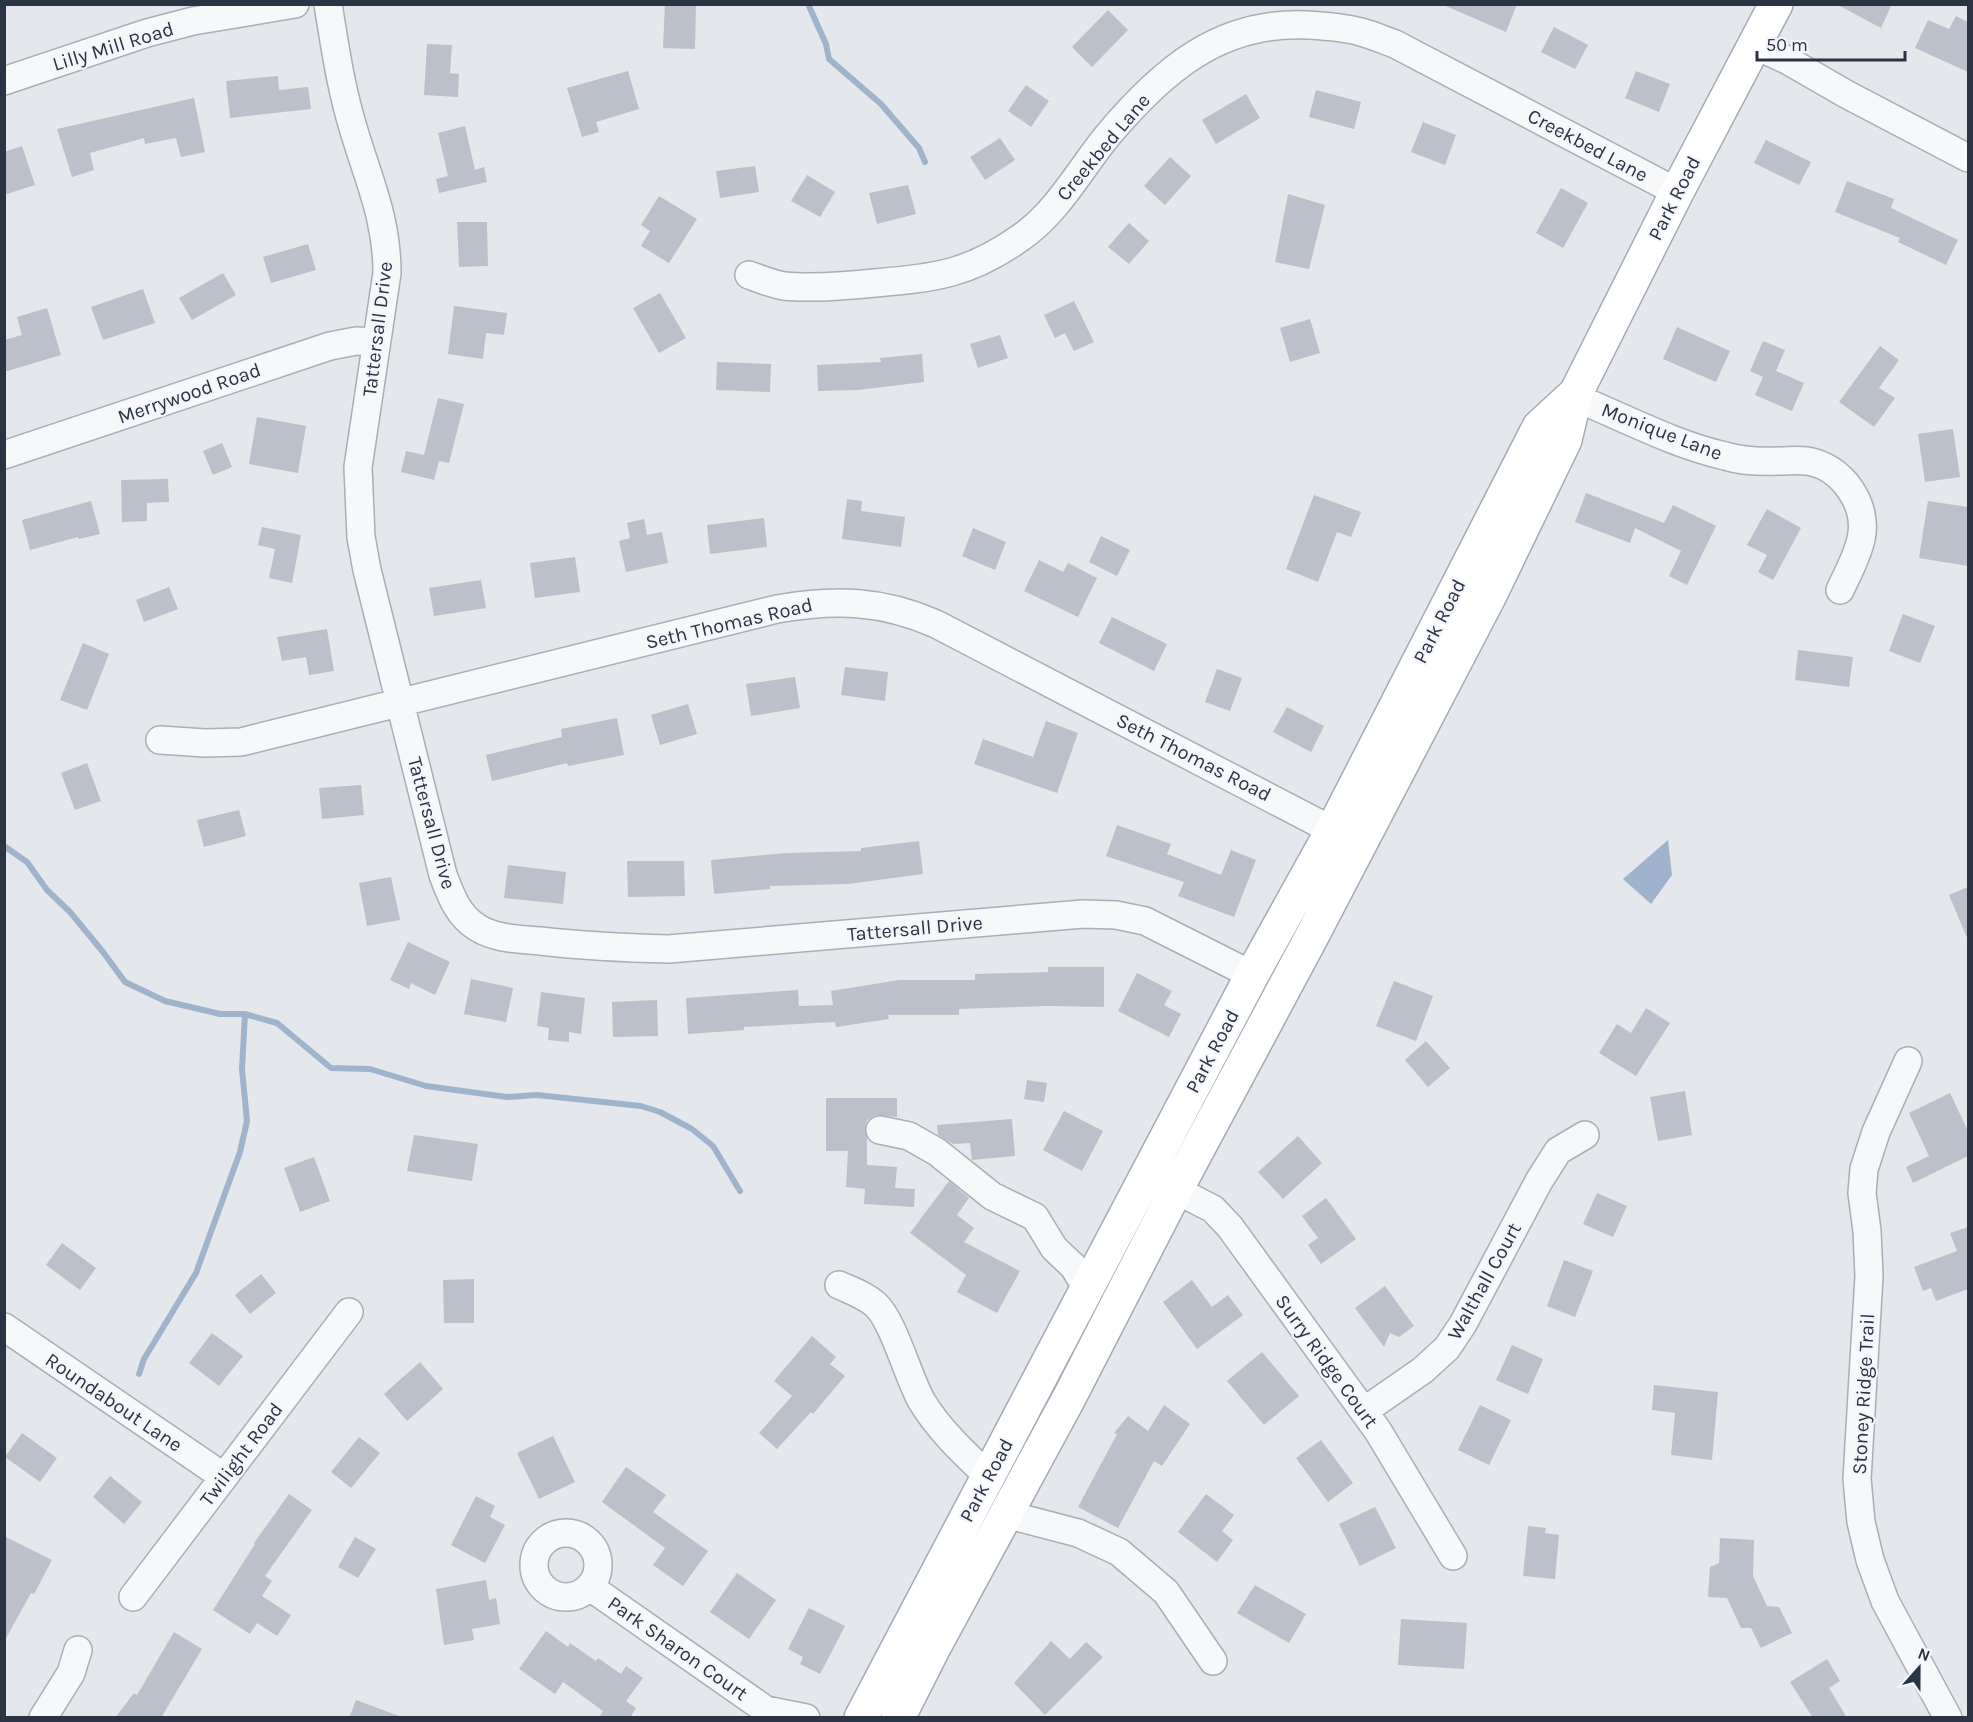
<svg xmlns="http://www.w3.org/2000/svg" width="1973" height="1722" viewBox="0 0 1973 1722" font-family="Karla,sans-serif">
<rect width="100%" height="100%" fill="#e4e7ec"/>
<path fill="#9fb4cc" d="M1668,840l4,35 -21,29 -28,-25z"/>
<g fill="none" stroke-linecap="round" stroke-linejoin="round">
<path stroke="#9fb4cc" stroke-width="6" d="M808,4l18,40 3,15 52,45 38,44 6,14
M4,846l23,16 20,28 23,22 33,40 22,30 40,19 55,13h25l32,9 54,45 39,1 56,17 81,11 30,-2 104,11 19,6 32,17 21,17 27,45
M139,1374l5,-15 52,-86 44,-121 7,-31 -5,-52 3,-55"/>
</g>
<path fill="#bbc0ca" d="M665,4h31l-1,45 -32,-1z
M1441,4h76l-11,28z
M1836,4h56l-11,24z
M1108,10l20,20 -36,37 -20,-20z
M1956,16l12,6v50l-53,-24 13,-28 21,9z
M1554,27l34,18 -13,24 -34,-17z
M427,44l25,1 -2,28 9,1 -1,23 -34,-2z
M628,71l11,38 -43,13 3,10 -17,5 -15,-49z
M1636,71l34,13 -11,28 -34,-14z
M278,76l1,14 29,-3 3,22 -81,9 -4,-37z
M1026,85l23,16 -18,26 -23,-16z
M1316,90l45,12 -7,27 -45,-12z
M1246,94l14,24 -44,26 -14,-24z
M194,98l11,54 -24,5 -5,-19 -31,6 -1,-6 -54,15 4,17 -22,7 -15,-48z
M1423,122l33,13 -11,30 -34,-13z
M465,126l10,44 9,-3 3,15 -48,11 -3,-14 12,-3 -10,-43z
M1000,138l15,22 -30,20 -15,-23z
M1766,140l45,22 -12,23 -45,-22z
M22,146l13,39 -31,10v-43z
M1170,157l21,19 -26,29 -21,-19z
M755,166l4,26 -39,6 -4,-27z
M807,175l28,17 -15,25 -29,-16z
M1847,181l47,18 -3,9 67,32 -12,25 -48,-23 2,-4 -65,-26z
M908,185l8,29 -39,10 -8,-31z
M1561,188l27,15 -25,45 -27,-15z
M1288,194l37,11 -16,64 -34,-7z
M659,196l38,23 -28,44 -28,-17 9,-15 -9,-6z
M457,222h30l1,44 -29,1z
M1129,223l20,18 -20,23 -21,-17z
M308,244l8,26 -45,13 -8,-26z
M223,273l13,22 -44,25 -13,-22z
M143,289l12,34 -52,17 -12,-33z
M660,293l26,45 -27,15 -26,-45z
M1074,301l20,41 -20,9 -9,-18 -10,5 -11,-23z
M454,306l53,7 -3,22 -18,-2 -3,26 -35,-5z
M47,308l14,47 -57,17v-32l18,-5 -5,-18z
M1310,319l10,34 -30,9 -10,-34z
M1677,327l53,24 -14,31 -53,-23z
M1000,335l8,23 -30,10 -8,-24z
M1763,341l22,9 -9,21 28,12 -12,28 -37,-16 8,-18 -13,-6z
M1880,346l19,14 -20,28 16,10 -21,29 -35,-25z
M922,354l2,28 -66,8 -40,1 -1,-26 64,-3 -1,-4z
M717,362l54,2 -1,28 -54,-2z
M438,398l26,6 -15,59 -10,-2 -5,19 -33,-8 5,-21 18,4z
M257,417l49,9 -8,47 -49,-9z
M1953,429l7,48 -35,5 -7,-48z
M222,443l10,24 -19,8 -10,-24z
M168,479l1,23 -22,1v18l-25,1 -1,-42z
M1586,493l78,30 9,-18 43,21 -29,59 -18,-9 12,-25 -46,-23 -5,15 -55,-21z
M1314,495l47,17 -10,25 -14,-5 -19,50 -32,-13z
M847,499l15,2 -1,10 44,6 -4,30 -59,-8z
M91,501l9,33 -21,5 -1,-2 -48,13 -8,-30z
M1928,501l40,6v59l-49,-8z
M1767,509l34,19 -28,52 -15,-8 9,-17 -20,-10z
M764,518l3,29 -57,7 -3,-29z
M644,519l3,16 15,-3 6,31 -42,9 -7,-31 11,-3 -3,-15z
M262,527l39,8 -9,48 -23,-5 6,-29 -17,-4z
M973,528l33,14 -11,28 -33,-14z
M1101,536l29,14 -13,26 -28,-14z
M575,557l5,35 -45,6 -5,-35z
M1039,560l24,12 5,-9 29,15 -19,39 -54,-26z
M481,580l5,28 -52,8 -5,-28z
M169,587l9,22 -34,13 -8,-22z
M1903,614l32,12 -15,37 -31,-12z
M1112,617l55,27 -13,27 -55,-28z
M327,629l7,42 -25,4 -3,-18 -24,4 -5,-24z
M83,643l26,11 -22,56 -27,-10z
M1798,650l55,7 -4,30 -54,-7z
M845,667l43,5 -3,29 -44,-6z
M1217,669l25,9 -12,33 -25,-9z
M795,677l5,31 -49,8 -5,-32z
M688,704l9,30 -37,11 -9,-30z
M1287,707l37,19 -13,26 -38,-20z
M617,718l7,37 -56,11 -1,-3 -75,18 -6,-26 76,-18 -1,-8z
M1046,721l32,12 -21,60 -83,-29 9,-25 50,18z
M87,763l14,38 -26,9 -14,-37z
M361,785l3,30 -42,4 -3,-31z
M239,810l7,26 -42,11 -7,-27z
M1117,825l54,19 -4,10 54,21 10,-25 25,10 -22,57 -56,-21 6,-14 -78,-26z
M919,841l4,33 -75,10 -78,2v3l-56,5 -3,-34 76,-7 74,-2v-3z
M627,861h57l1,35 -57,1z
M508,865l58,7 -3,32 -59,-6z
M391,877l9,43 -33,6 -8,-43z
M1968,887v53l-19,-45z
M408,942l42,20 -15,33 -24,-12 -2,6 -19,-9z
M1048,967h56v40l-56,-1 -89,3v6h-71l1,4 -53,8 -1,-5 -91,5v3l-56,4 -2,-36 112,-8 1,16 34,-1 -2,-14 68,-11h76v-6l73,-2z
M1137,973l35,18 -8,14 17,9 -12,23 -51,-26z
M471,979l42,9 -7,34 -42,-8z
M1394,981l39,15 -17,45 -40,-15z
M541,992l44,6 -4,36 -12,-2v10l-21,-2 1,-12 -12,-2z
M657,1000l1,36 -45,1 -1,-35z
M1646,1008l24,15 -34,53 -37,-23 18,-29 14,9z
M1426,1041l24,27 -22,19 -23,-27z
M1027,1080l20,3 -3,19 -20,-3z
M1685,1091l7,44 -34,6 -8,-44z
M1950,1093l18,38v25l-55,27 -7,-16 23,-11 -20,-43z
M826,1098h71v19l-21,-2 -9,5 -2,7 2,11v27l30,2 -2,21 20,1 -1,18 -50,-3 1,-15 -19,-2 2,-36h-22z
M1064,1111l39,20 -21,40 -39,-21z
M1012,1119l3,37 -43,4 -2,-17 -17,1 -15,-9 -1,-10z
M414,1135l64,9 -6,37 -65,-10z
M1298,1136l24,27 -39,36 -25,-27z
M314,1157l16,44 -30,11 -16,-44z
M949,1181l20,17 -12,17 17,13 -10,14 56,29 -23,42 -40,-21 9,-17 -56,-42z
M1597,1193l30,13 -14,31 -30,-13z
M1326,1198l30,41 -35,25 -13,-19 10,-7 -16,-22z
M1968,1227v62l-32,12 -5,-13 -8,3 -9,-24 43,-16 -7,-18z
M62,1243l34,25 -16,22 -34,-25z
M1564,1260l29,11 -18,46 -28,-11z
M261,1274l15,19 -26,21 -15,-19z
M474,1279v44h-30l-1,-43z
M1192,1280l20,27 16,-12 15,20 -46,34 -34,-47z
M1385,1286l29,40 -15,11 -9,-4 -6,14 -29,-39z
M212,1333l31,23 -24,30 -30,-23z
M812,1336l24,21 -6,7 15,12 -32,38 -2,-2 -34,37 -18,-16 33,-37 -18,-15z
M1512,1345l31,14 -15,35 -32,-14z
M1262,1352l37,44 -35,29 -37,-44z
M420,1362l23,27 -36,32 -23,-27z
M1654,1385l64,7 -6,68 -41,-5 4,-42 -23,-3z
M1164,1405l26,19 -28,42 -8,-5 -36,67 -40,-21 39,-73 -3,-1 14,-17 20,15z
M1480,1405l31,15 -22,45 -31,-15z
M22,1433l35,25 -17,24 -35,-25z
M553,1436l22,46 -36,17 -22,-46z
M359,1437l21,16 -29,35 -20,-16z
M1321,1440l32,43 -25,19 -32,-44z
M626,1467l40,28 -13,17 55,39 -25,35 -30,-21 12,-17 -63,-46z
M110,1476l32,26 -18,22 -31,-27z
M289,1494l23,16 -47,66 7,5 -10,15 29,19 -14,21 -20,-13 -7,11 -37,-24 42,-66 -1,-1z
M1206,1494l28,21 -12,16 11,9 -16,22 -39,-30z
M476,1496l19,10 -5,11 15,8 -20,38 -34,-18z
M1375,1507l21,41 -36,18 -21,-42z
M1528,1526l18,2 -1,5 14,2 -4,44 -32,-3z
M4,1536l48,24 -18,34 -3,-1 -27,49z
M355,1537l21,12 -18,29 -20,-11z
M1720,1538l34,2 -1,36 14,30 12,1 13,26 -31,15 -10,-20h-10l-14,-30 -19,-1 2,-30 9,-4z
M737,1573l39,27 -27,39 -39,-27z
M486,1580l3,20 7,-2 4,26 -28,5 2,11 -30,5 -8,-56z
M1255,1585l51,29 -17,29 -52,-30z
M809,1608l36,18 -25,48 -20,-10 3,-7 -15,-8z
M1401,1619l66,4 -3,46 -66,-4z
M546,1631l22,16 2,-4 26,18 2,-3 23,16 5,-8 17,12 -17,23 10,7 -6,10h-31l4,-7 -40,-29 -8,12 -36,-25z
M174,1632l28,17 -41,69h-46l19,-25 3,2z
M1051,1641l19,18 16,-17 17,15 -58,58 -31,-32z
M1827,1659l13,22 -11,7 18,30h-34l-23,-36z
M356,1700l43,16v2h-50z"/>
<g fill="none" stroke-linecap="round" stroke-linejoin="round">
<defs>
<path id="minor" d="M328,4c7,43 13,85 26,127 15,50 33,88 33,142l-29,194 3,70 6,33 76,305c8,21 15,41 35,53 18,11 42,11 62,13 44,5 86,7 129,8l414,-35 33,1 29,6 107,54
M1754,45l33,15 59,34 122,64
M4,81l143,-48 46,-12 102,-17
M749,275c11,4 23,9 35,11 29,3 62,0 91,-3 60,-5 94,-9 145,-45 38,-26 60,-69 88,-103 54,-64 111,-114 199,-110 17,1 37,2 54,7 11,3 23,8 34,12l282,148
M1576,393l12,10c45,19 89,42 137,53 17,5 36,6 54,5 9,0 19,-1 28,0 34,5 62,43 54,78 -4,18 -13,34 -21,51
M4,455l326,-109 26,-5 20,1
M160,740l45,3 36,-1 536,-133c58,-10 105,-9 159,15l413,215
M1908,1061l-32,71 -12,37 -2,24 5,38 2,45 -12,203 4,43 9,38 15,41 63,117
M880,1130l29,6 28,16 55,44 43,21 19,31 20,19 13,22
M1176,1190l37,19 17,18 148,204 75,125
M839,1285c13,6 26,10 37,20 17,16 32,71 45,95 17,29 43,53 67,76
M4,1327l220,150
M1364,1411l59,-41 24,-22 16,-24 76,-143 19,-30 27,-16
M1005,1514l73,19 41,19 47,40 47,69
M534 1565a32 32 0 1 1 64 0a32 32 0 1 1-64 0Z
M590,1587l176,123
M133,1597l216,-285
M43,1718l28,-45 7,-23
M773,1718l-7,-8 40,8"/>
<path id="major" d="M861,1718l391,-743 81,-146 206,-402 37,-34
M898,1718l35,-69 136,-251 107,-208 135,-252 179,-343 75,-155 11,-47 101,-201 99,-188"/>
</defs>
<use href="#minor" stroke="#a9aeb7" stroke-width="30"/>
<use href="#major" stroke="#a3abb8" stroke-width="36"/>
<use href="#minor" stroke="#f7f8fa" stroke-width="27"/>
<use href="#major" stroke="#fff" stroke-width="33"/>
</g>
<g text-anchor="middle" stroke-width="4.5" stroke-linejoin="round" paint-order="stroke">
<g font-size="20" fill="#2b3445" stroke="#f4f6f9">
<text transform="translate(113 46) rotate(-17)" y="7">Lilly Mill Road</text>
<text transform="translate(1588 145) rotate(28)" y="7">Creekbed Lane</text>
<text transform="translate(1103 147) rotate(-50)" y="7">Creekbed Lane</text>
<text transform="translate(1674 198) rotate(-63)" y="7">Park Road</text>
<text transform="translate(377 329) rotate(-83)" y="7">Tattersall Drive</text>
<text transform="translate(189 393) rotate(-19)" y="7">Merrywood Road</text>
<text transform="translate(1662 431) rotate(21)" y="7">Monique Lane</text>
<text transform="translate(1439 621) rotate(-63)" y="7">Park Road</text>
<text transform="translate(729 623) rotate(-13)" y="7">Seth Thomas Road</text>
<text transform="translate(1194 757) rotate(27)" y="7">Seth Thomas Road</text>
<text transform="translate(432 823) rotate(75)" y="7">Tattersall Drive</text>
<text transform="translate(915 928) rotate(-5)" y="7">Tattersall Drive</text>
<text transform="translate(1212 1051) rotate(-62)" y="7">Park Road</text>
<text transform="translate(1484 1281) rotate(-61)" y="7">Walthall Court</text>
<text transform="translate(1327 1361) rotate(54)" y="7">Surry Ridge Court</text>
<text transform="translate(1863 1394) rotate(-87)" y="7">Stoney Ridge Trail</text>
<text transform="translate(114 1402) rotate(34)" y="7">Roundabout Lane</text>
<text transform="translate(241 1454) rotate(-53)" y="7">Twilight Road</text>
<text transform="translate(986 1480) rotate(-62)" y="7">Park Road</text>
<text transform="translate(678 1648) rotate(35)" y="7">Park Sharon Court</text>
</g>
</g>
<rect width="1973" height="1722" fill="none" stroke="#2b3445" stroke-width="12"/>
<g transform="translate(1919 1668) rotate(21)" stroke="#f4f6f9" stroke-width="4.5" paint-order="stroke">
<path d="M0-4.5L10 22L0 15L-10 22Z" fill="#2b3445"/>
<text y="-9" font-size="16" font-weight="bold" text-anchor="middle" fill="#2b3445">N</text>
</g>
<path d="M1757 51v9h148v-9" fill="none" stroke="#2b3445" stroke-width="3"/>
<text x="1766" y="51" font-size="18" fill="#2b3445" stroke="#f4f6f9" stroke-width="4.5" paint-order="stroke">50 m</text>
</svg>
